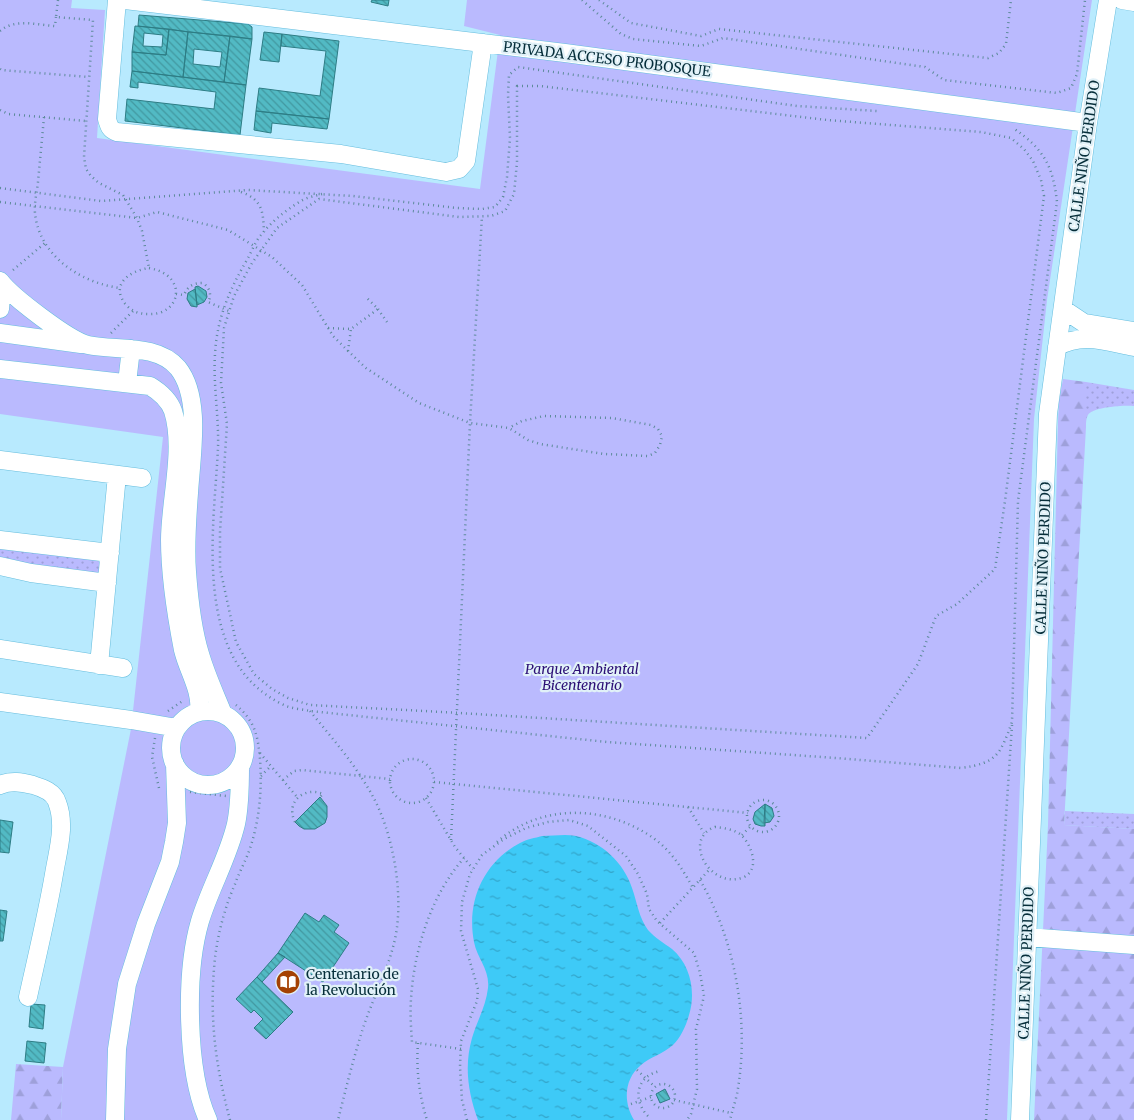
<svg xmlns="http://www.w3.org/2000/svg" width="1134" height="1120" viewBox="0 0 1134 1120" font-family="Merriweather,serif">
<defs>
<pattern id="grass-dots" width="8" height="8" patternUnits="userSpaceOnUse" patternTransform="scale(1.25)"><rect width="8" height="8" fill="#babafe"/><path d="M2 2h.1M6 6h.1" fill="none" stroke="#9ea0da" stroke-width="1.8" stroke-linecap="round"/></pattern>
<pattern id="forest-firs" width="22" height="20" patternUnits="userSpaceOnUse" patternTransform="scale(1.25)"><rect width="22" height="20" fill="#babafe"/><path d="M5 1l3.5 6h-7zM16 11l3.5 6h-7z" fill="#9ea0da"/></pattern>
<pattern id="water-ripples" width="26" height="14" patternUnits="userSpaceOnUse" patternTransform="scale(1.25)"><rect width="26" height="14" fill="#3ecaf7"/><path d="M2 4q2-2 4 0t4 0M15 11q2-2 4 0t4 0" fill="none" stroke="#32a4c9"/></pattern>
<pattern id="building-back-hatch" width="6" height="6" patternUnits="userSpaceOnUse" patternTransform="scale(1.25)"><rect width="6" height="6" fill="#52bac4"/><path d="M-1 5l2 2M0 0l6 6M5-1l2 2" fill="none" stroke="#4298a0"/></pattern>
</defs>
<rect width="100%" height="100%" fill="#b8eafe"/>
<path fill="url(#grass-dots)" d="M1086,382l48,8v16c-9,-1 -42,1 -46,9 -2,3 -2,9 -2,12z
M0,548l97,11 3,4 1,7 -7,6 -94,-17z
M1065,811l69,3v15l-70,-4z"/>
<path fill="url(#forest-firs)" d="M1063,379l23,3v45l-22,398 70,4v291h-100l14,-295 10,-403 1,-21z
M16,1064l47,3 -2,53h-50z"/>
<path fill="#babafe" d="M0,0h72l-1,8 34,2 -8,128 383,51 20,-154 -36,-9 3,-26h625l-45,300 -13,119 -27,701h-946l2,-53 68,-338 -131,-18v-17l133,17 30,-274 -163,-23z"/>
<path fill="url(#water-ripples)" d="M542,836c11,0 23,-2 34,0 26,6 48,27 56,52 5,14 7,30 16,42 7,8 16,13 24,19 19,16 24,44 17,66 -3,11 -8,22 -16,30 -10,9 -23,12 -32,20 -17,14 -18,37 -7,55h-156c-10,-27 -14,-54 -6,-82 5,-17 14,-32 16,-50 2,-18 -11,-30 -14,-46 -8,-41 10,-80 46,-99 7,-4 15,-5 22,-7z"/>
<path fill="url(#building-back-hatch)" stroke="#2d7d85" fill-rule="evenodd" d="M372,0h17l-1,6 -17,-4z
M139,15l109,9 4,3v12l-114,-13z
M135,26l34,3 -3,26 -34,-3zM144,33l19,2 -1,12 -19,-1z
M169,29l19,3 -5,45 -51,-6v-19l34,3z
M188,32l42,4 -6,46 -41,-5zM194,49l28,3 -2,15 -27,-3z
M264,32l18,2 -3,28 -19,-2z
M282,34l57,7 -10,78 -73,-8 3,-23 61,8 6,-45 -45,-5z
M230,36l22,3 -6,46 -22,-3z
M132,71l114,14 -6,50 -115,-14 2,-22 87,10 2,-17 -78,-10v6l-8,-1z
M256,111l73,8 -2,10 -55,-6 -1,10 -17,-3z
M198,286l8,5 1,6 -3,5 -7,3 -2,-18z
M195,289l2,16v2l-6,-1 -4,-7 1,-6z
M320,797l7,9v11l-2,6 -10,6h-11l-5,-3 -4,-4z
M765,804l7,4 2,8 -4,6 -6,1z
M765,804v22h-4l-6,-2 -2,-5 2,-7z
M0,820l13,2 -4,31 -9,-1z
M0,910l7,1 -4,30h-3z
M305,913l14,9 5,-7 15,10 -5,7 15,11 -26,39 -45,-29z
M278,953l7,4 -23,25 -5,-5z
M257,977l36,35 -27,27 -12,-11 9,-9 -9,-9 -3,3 -15,-14z
M31,1004l14,1 -2,24 -14,-2z
M27,1041l19,2 -2,20 -19,-2z
M665,1089l5,10 -10,4 -4,-9z"/>
<g fill="none" stroke-linecap="round" stroke-linejoin="round">
<defs>
<path id="minor" d="M117,0l-10,119c2,7 3,11 10,13l224,22 105,18 13,-3 7,-8 17,-118
M125,0l440,53 523,70
M1122,0l12,2
M0,281c12,16 70,60 88,64 28,6 69,-2 90,23 24,30 13,89 11,125 -2,26 -4,53 -2,79 2,27 5,56 13,82 6,21 15,40 23,60
M0,309l2,-25
M1063,309l21,14 50,8
M0,333l81,11
M1057,347c25,-15 50,-5 77,0
M0,369l150,17c10,6 19,14 23,25 12,38 -3,90 -3,129 0,37 6,74 13,110 5,21 19,41 16,62
M127,383l4,-34
M0,460l142,18
M0,540l110,13
M0,566l31,7 76,10
M0,649l123,19
M99,665l18,-190
M0,702l131,18 46,8
M171 748a37 37 0 1 1 74 0a37 37 0 1 1-74 0Z
M0,785c11,-5 22,-3 33,0 10,3 21,7 24,17 9,23 1,48 -3,72 -7,41 -17,82 -26,123
M1027,937l107,8
M115,1120l2,-71 10,-65 19,-60 24,-62 4,-20 3,-19 -2,-59
M208,1120c-22,-49 -23,-148 -8,-199 10,-33 28,-63 36,-97 4,-19 4,-38 4,-57
M1020,1120l28,-706 40,-291 20,-123"/>
</defs>
<use href="#minor" stroke="#65bddd" stroke-width="19"/>
<path stroke="#5d8a9a" stroke-width="2.5" stroke-dasharray="1 4" stroke-linecap="butt" d="M58,0l-2,17 37,3 -9,137 2,12 5,7 8,7 24,12 14,23 5,13 7,37
M582,0l39,34 12,5 68,7 22,-8 202,29 19,13 113,13 14,-5 6,-14 8,-74
M599,0l32,23 70,13 18,-7 269,29 11,-5 7,-9 5,-44
M0,31c15,-13 37,-6 55,-5l1,-9
M0,69l1,1 88,7
M517,86h23l287,34 154,12 30,6 13,11 9,12 8,19 3,16 -39,305 -10,68 -38,35 -21,12 -18,48 -51,74 -424,-26 -133,-7 -22,-7 -16,-9 -18,-15 -18,-32 -16,-74v-36l7,-108 -6,-41 3,-55 10,-32 18,-33 25,-35 42,-29 140,18 32,-1 14,-5 9,-17 3,-32z
M0,110l8,4 78,7
M44,117c-2,22 -4,43 -6,65 -1,10 -4,21 -3,31 4,43 46,70 85,75
M0,188l101,13 147,-11 105,6 104,12 25,1 13,-2 8,-10 4,-20 3,-39 -2,-43 1,-20 9,-8 279,39 80,5
M241,192c22,8 22,20 23,40
M322,194c-7,2 -15,3 -21,7 -15,9 -30,21 -40,34 -6,7 -9,16 -13,23 -18,31 -31,59 -33,96 -2,31 4,62 3,94 -4,82 -27,214 66,257 8,4 18,4 26,6l297,31 229,16 125,10c36,-5 39,-13 51,-46l6,-221 39,-299c-4,-36 -13,-53 -44,-74
M0,202l137,16 20,-6 71,18 44,27 30,28 31,51 15,15 18,17 53,35 51,20 39,5 19,12 12,4 64,10 44,2 7,-3 5,-8 2,-9 -4,-7 -7,-4 -39,-7 -68,-2 -22,5 -13,7
M149,268c40,7 32,48 -1,46 -8,0 -15,-2 -21,-8 -18,-20 1,-35 22,-38z
M13,270l32,-27
M176,294l8,1c4,-9 9,-12 19,-12 7,5 9,12 5,19l21,9
M378,309l9,13
M328,328l23,1 27,-20 -12,-12
M111,333l22,-22
M348,351l3,-22
M168,711l16,-11
M310,711c22,27 44,52 61,82 23,40 35,109 22,154 -7,27 -20,52 -29,78 -10,31 -18,63 -26,95
M155,738l-3,19 7,31 3,1
M260,753l37,44
M390 781a22 22 0 1 1 44 0a22 22 0 1 1-44 0Z
M261,776l10,-10
M283,780l11,-9 8,-1 88,9
M434,782l314,31
M190,792l36,4
M426,798l29,49 18,22
M747 816a16 16 0 1 1 32 0a16 16 0 1 1-32 0Z
M688,807l16,26
M295,822c-10,-20 9,-36 28,-28l-3,3
M715,827c8,1 18,2 25,7 11,9 21,35 4,43 -33,14 -63,-38 -29,-50z
M742,835l9,-9
M451,840l19,-417 12,-207
M497,842c45,-40 112,-37 159,-2 16,12 27,30 37,48
M700,880c36,62 50,143 37,214 -2,9 -5,17 -7,26
M660,923l49,-53
M418,1043c-2,26 1,52 9,77
M461,1049l-49,-7c-1,-14 -2,-29 -1,-43 3,-49 20,-104 53,-141
M637,1070l17,16
M651 1096a12 12 0 1 1 24 0a12 12 0 1 1-24 0Z
M674,1100l57,13
M631,1104l20,-7
M648,1116c-16,-16 -12,-41 13,-45
M230,1120c-15,-56 -21,-104 -15,-162 3,-25 10,-51 20,-74 5,-14 13,-27 17,-42 8,-27 10,-55 8,-83 -2,-23 -5,-38 -24,-54
M467,1120l-5,-20 -2,-33 1,-26 16,-40 1,-12 -17,-58 1,-29 8,-28 12,-19 22,-16 22,-11 22,-6 21,-2 19,6 38,30 12,18 9,20 2,15 8,12 37,32 6,20 4,23 -8,33 1,60 -6,25 -4,6
M986,1120l26,-395"/>
<use href="#minor" stroke="#fff" stroke-width="18"/>
</g>
<defs>
<symbol id="library-disc" viewBox="-11 -11 22 22"><circle r="9.5" fill="#a44103" stroke="#e1f1f8"/><path d="M-6-4Q-3-5.5-.7-3.5V5Q-3 3-6 4ZM6-4Q3-5.5 .7-3.5V5Q3 3 6 4Z" fill="#fff"/></symbol>
</defs>
<g fill-rule="evenodd">
<use href="#library-disc" x="274" y="968" width="28" height="28"/>
</g>
<g text-anchor="middle" stroke-width="4.5" stroke-linejoin="round" paint-order="stroke">
<g font-size="14" fill="#062e3a" stroke="#e1f1f8">
<text transform="translate(607 59) rotate(7)" y="5">PRIVADA ACCESO PROBOSQUE</text>
<text transform="translate(1084 156) rotate(-82)" y="5">CALLE NIÑO PERDIDO</text>
<text transform="translate(1043 558) rotate(-88)" y="5">CALLE NIÑO PERDIDO</text>
<text transform="translate(1026 963) rotate(-88)" y="5">CALLE NIÑO PERDIDO</text>
</g>
<g font-size="14" font-style="italic" fill="#2b0f75" stroke="#e1f1f8">
<text x="582" y="674">Parque Ambiental<tspan x="582" dy="16">Bicentenario</tspan></text>
</g>
<g font-size="14" fill="#062e3a" stroke="#e1f1f8" text-anchor="start">
<text x="306" y="979">Centenario de<tspan x="306" dy="16">la Revolución</tspan></text>
</g>
</g>
</svg>
